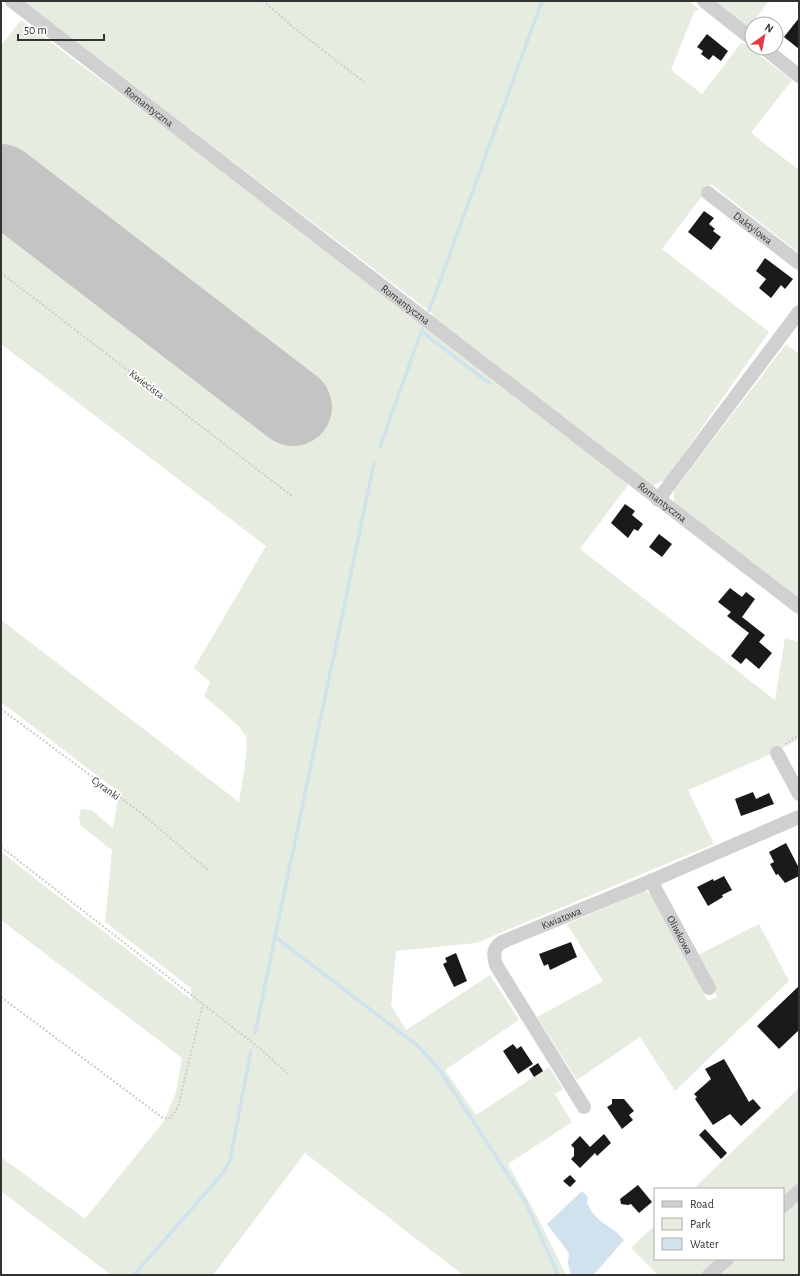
<svg xmlns="http://www.w3.org/2000/svg" width="800" height="1276" viewBox="0 0 800 1276" font-family="'Alegreya Sans',sans-serif">
<rect width="100%" height="100%" fill="#fff"/>
<path fill="#e6ecdf" d="M22,1h667l10,8 -5,3 -23,58 31,24 40,-52 50,38 -41,53 48,37v83l-88,-69 -49,65 107,83 -104,148 -13,6 -221,-168 2,-4z
M712,1h57l-21,28z
M21,20l263,197 340,261 4,7 -48,64 195,151 10,-62 14,4v97l-30,16 -81,35 26,54 -238,99 -80,8 -5,54 15,25 84,-55 29,45 -74,50 31,45 73,-48 14,22 -8,5 17,28 -64,42 31,56 27,55h-103l-158,-122 -92,122h-102l-110,-84v-34l84,62 79,-98 12,-29 6,-34 -181,-138v-68l191,148 -1,-12 -86,-66 7,-72 -31,-24 -2,-8 2,-9 10,1 22,18 6,-36 -118,-90v-82l238,182c2,-13 10,-54 7,-65 -2,-9 -33,-33 -42,-41l6,-14 -16,-14 72,-122 -265,-202v-298z
M786,344l13,10v247l-125,-99v-11z
M645,891l7,4 56,106 9,-4 -21,-41 63,-32 30,57 -114,110 -35,-54 -63,43 -40,-63 66,-36 -36,-57z
M799,1088v97l-16,15v-11h-90z
M799,1194v81h-85l16,-16h53v-50z
M655,1225v34h65l-17,16h-45l-27,-27z"/>
<path fill="#cfe2ee" d="M582,1191l6,6 -1,6c10,22 23,20 37,37l-28,32 -4,3h-21l-3,-11 1,-11 -22,-29z"/>
<g fill="none" stroke-linecap="round" stroke-linejoin="round">
<path stroke="#cfe2ee" stroke-width="3.5" d="M429,311l113,-310
M422,332l67,51
M380,447l42,-118
M274,936l144,110 21,23 86,132 33,74
M255,1033l119,-570
M134,1275l89,-102 7,-13 21,-109"/>
<path stroke="#c4c4c4" stroke-width="78" d="M1,183l292,224"/>
</g>
<path fill="#1a1a1a" d="M799,18v31l-15,-12z
M707,34l21,17 -7,10 -8,-6 -4,5 -8,-6 2,-3 -6,-4z
M704,211l10,7 -5,6 6,5 -2,2 8,6 -10,13 -23,-18z
M765,258l28,21 -8,10 -4,-4 -10,13 -12,-10 7,-9 -10,-8z
M625,504l10,7 -3,4 11,9 -5,7 -4,-2 -6,9 -17,-15z
M659,534l13,10 -10,13 -13,-10z
M730,588l12,9 4,-5 9,7 -13,18 23,18 -6,7 13,11 -13,16 -13,-11 -5,6 -10,-8 18,-23 -22,-17 4,-4 -13,-10z
M753,792l3,7 13,-6 5,11 -33,12 -6,-17z
M786,843l13,25v8l-14,7 -7,-9 -2,1 -6,-11 4,-2 -5,-10z
M724,876l8,14 -10,5 1,2 -15,9 -11,-19 16,-8 1,2z
M571,942l6,15 -27,13 -2,-6 -4,2 -5,-12z
M456,953l11,28 -13,6 -11,-23 4,-2 -2,-4z
M799,986v44l-20,19 -22,-23z
M513,1044l4,5 4,-3 12,18 -15,10 -15,-23z
M724,1059l25,43 4,-3 8,9 -20,18 -11,-12 -17,11 -18,-26 2,-2 -3,-3 17,-15 -6,-10z
M538,1063l5,8 -9,6 -5,-8z
M612,1099h12l10,12 -5,4 4,5 -11,9 -15,-22 5,-3z
M705,1129l22,24 -6,6 -22,-24z
M604,1134l7,9 -14,13 -2,-3 -15,15 -9,-9 3,-3v-8l-3,-3 9,-9 10,11z
M570,1175l6,6 -6,6 -7,-6z
M638,1185l14,17 -13,11 -8,-9 -3,1 -7,-1 -1,-5z"/>
<g fill="none" stroke-linecap="round" stroke-linejoin="round">
<path stroke="#cdcdcd" stroke-width="2" stroke-dasharray="2 2" stroke-linecap="butt" d="M263,1l30,26 71,55
M1,273l291,223
M1,709l140,104 67,57
M785,744l14,-9
M1,847l261,203 27,25
M1,997l162,121h8l7,-11 25,-103"/>
<g stroke="#d0d0d0" stroke-width="14">
<path id="s1" d="M12,1l787,606"/>
<path d="M704,1l48,38"/>
<path d="M764,48l35,28"/>
<path id="s2" d="M708,193l91,70"/>
<path d="M658,500l141,-188"/>
<path d="M777,753l22,41"/>
<path id="s3" d="M651,881l58,107"/>
<path id="s4" d="M584,1107l-88,-142c-3,-11 -3,-17 6,-23l149,-61 148,-64"/>
<path d="M783,1206l16,-15"/>
<path d="M709,1275l18,-16"/>
</g>
</g>
<g text-anchor="middle" stroke-width="4" stroke-linejoin="round" paint-order="stroke">
<g font-size="11" fill="#333" stroke="#fff">
<text dy="4" stroke="none"><textPath href="#s1" startOffset="173">Romantyczna</textPath></text>
<text dy="4" stroke="none"><textPath href="#s2" startOffset="57">Daktylowa</textPath></text>
<text dy="4" stroke="none"><textPath href="#s1" startOffset="497">Romantyczna</textPath></text>
<text transform="translate(147 384) rotate(37)" y="4">Kwiecista</text>
<text dy="4" stroke="none"><textPath href="#s1" startOffset="821">Romantyczna</textPath></text>
<text transform="translate(106 788) rotate(36)" y="4">Cyranki</text>
<text dy="4" stroke="none"><textPath href="#s4" startOffset="257">Kwiatowa</textPath></text>
<text dy="4" stroke="none"><textPath href="#s3" startOffset="61">Oliwkowa</textPath></text>
</g>
</g>
<rect width="800" height="1276" fill="none" stroke="#333333" stroke-width="4"/>
<rect x="654" y="1188" width="130" height="72" fill="#ffffff" stroke="#adadad"/>
<rect x="662" y="1201" width="20" height="6" fill="#d0d0d0" stroke="#adadad"/>
<text x="690" y="1208" font-size="12" fill="#333333">Road</text>
<rect x="662" y="1218" width="20" height="12" fill="#e6ecdf" stroke="#adadad"/>
<text x="690" y="1228" font-size="12" fill="#333333">Park</text>
<rect x="662" y="1238" width="20" height="12" fill="#cfe2ee" stroke="#adadad"/>
<text x="690" y="1248" font-size="12" fill="#333333">Water</text>
<g transform="translate(764 36) rotate(33)"><circle r="19" fill="#ffffff" stroke="#adadad"/>
<path d="M0-3L7 15L0 10L-7 15Z" fill="#e63946"/>
<text y="-6" font-size="11" font-weight="bold" text-anchor="middle" fill="#333333">N</text>
</g>
<path d="M18 34v6h86v-6" fill="none" stroke="#333333" stroke-width="2"/>
<text x="24" y="34" font-size="12" fill="#333333" stroke="#ffffff" stroke-width="3" paint-order="stroke">50 m</text>
</svg>
